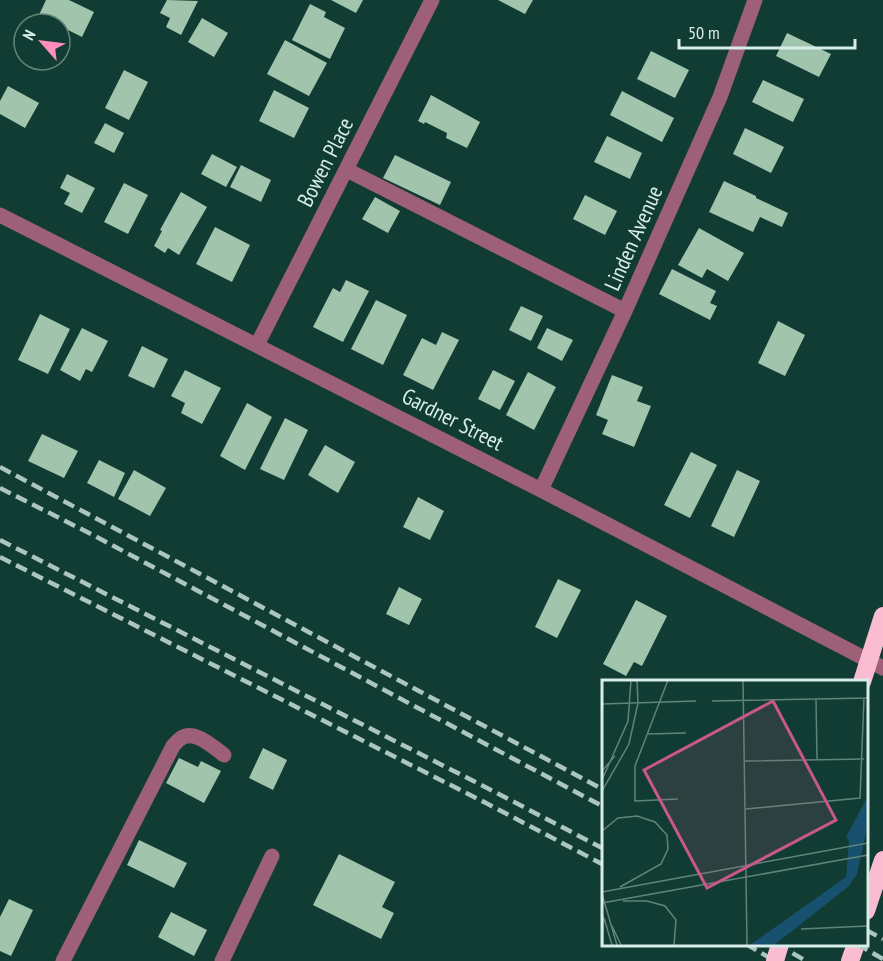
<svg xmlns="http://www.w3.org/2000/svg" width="883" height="961" viewBox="0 0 883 961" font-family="'PT Sans Narrow',sans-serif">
<rect width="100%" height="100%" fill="#113c33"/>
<path fill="#a1c4ad" d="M46,0h23l25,12 -12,25 -22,-11v-2h-4l-17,-9z
M167,0l31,1 -17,34 -15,-8 4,-9 -10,-5z
M331,0h32l-7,13z
M498,0h35l-8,14z
M310,4l16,8 -2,5 21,11 -15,31 -38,-19z
M202,18l26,15 -14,24 -26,-15z
M787,33l44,21 -12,23 -43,-21z
M285,40l42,23 -18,33 -42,-22z
M651,51l38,19 -14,28 -38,-19z
M124,70l24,12 -19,38 -24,-12z
M763,80l41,19 -11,23 -41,-20z
M8,86l31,17 -14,25 -25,-14v-13z
M274,90l35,18 -15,30 -35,-17z
M622,91l52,27 -12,24 -52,-27z
M431,95l49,27 -13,26 -21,-10 1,-5 -22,-11 -1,2 -6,-3z
M105,123l19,10 -10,20 -20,-10z
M745,128l39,19 -13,26 -38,-19z
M607,136l35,17 -12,26 -36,-17z
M212,154l25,13 -11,20 -25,-13z
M395,155l56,27 -11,23 -57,-27z
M241,165l30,15 -10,22 -31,-15z
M67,174l28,14 -13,25 -18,-9 6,-11 -10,-5z
M724,181l32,15v2l32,15 -6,14 -22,-10 -7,15 -44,-20z
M124,183l24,12 -20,39 -24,-12z
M181,192l26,15 -28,48 -11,-7 -3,5 -11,-7 8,-15 -2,-1z
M585,195l32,16 -12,24 -32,-16z
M375,197l25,14 -12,22 -26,-14z
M215,227l35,18 -18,37 -36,-18z
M699,228l45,25 -16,28 -21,-12 -5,9 -24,-13z
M672,269l44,22 -6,12 7,3 -7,14 -51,-26z
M346,280l23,11 -26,51 -30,-15 20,-39 7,4z
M376,300l31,15 -24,50 -32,-16z
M521,306l22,10 -12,25 -22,-11z
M40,314l30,15 -22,45 -30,-14z
M778,321l27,14 -20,41 -27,-13z
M82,328l26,13 -16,31 -6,-3 -6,12 -20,-11z
M547,328l26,12 -11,21 -25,-13z
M442,332l17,8 -26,50 -30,-15 19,-37 14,7z
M142,346l26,13 -14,29 -26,-12z
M185,370l36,18 -19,36 -21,-11 4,-10 -14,-7z
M493,370l22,11 -15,29 -22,-11z
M528,372l28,15 -22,43 -28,-15z
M612,375l31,12 -6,14 14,5 -17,41 -32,-13 6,-14 -12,-5z
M247,403l25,14 -27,53 -25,-14z
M285,418l23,12 -24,50 -24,-11z
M42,434l36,17 -14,27 -36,-17z
M325,445l30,17 -17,31 -30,-18z
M691,452l26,13 -27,53 -26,-13z
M99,460l26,13 -11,24 -27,-14z
M134,470l32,18 -16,28 -32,-17z
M737,470l23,11 -26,56 -23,-11z
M418,497l26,14 -14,29 -27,-13z
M558,579l23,11 -24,48 -22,-11z
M399,587l23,12 -13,26 -23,-11z
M636,600l31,16 -25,50 -8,-4 -8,14 -23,-12z
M263,748l24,12 -14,30 -24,-12z
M179,758l19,9 3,-6 20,10 -17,32 -38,-20z
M139,840l48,23 -13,25 -47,-23z
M339,854l56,28 -13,25 12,6 -13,26 -68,-34z
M9,899l24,11 -22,46 -11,-5v-34z
M171,912l36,18 -13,26 -36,-19z"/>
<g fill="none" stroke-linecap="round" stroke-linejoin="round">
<path stroke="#9d6077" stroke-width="15" d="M347,170l278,141
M0,215l541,275 342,178
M257,345l175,-345
M541,490l84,-179 95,-214 35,-97
M63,961l110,-215c2,-2 4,-5 7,-7 14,-11 33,8 44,16
M222,961l50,-105"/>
<path stroke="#f9bcd1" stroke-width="18" d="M866,911l17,-51
M850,961l6,-17"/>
<path stroke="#abc5bf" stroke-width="4.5" stroke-dasharray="12 6" stroke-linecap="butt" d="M0,467l604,323
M0,488l93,47 511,272
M0,540l493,251 111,58
M0,557l486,246 118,62
M866,930l17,9
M746,944l29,17
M777,944l29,17
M857,944l26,15"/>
<path stroke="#f9bcd1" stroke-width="18" d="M862,682l21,-66
M775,961l5,-17"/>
</g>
<g text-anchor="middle" stroke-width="6" stroke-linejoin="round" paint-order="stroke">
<g font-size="22" fill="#d7ede7" stroke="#113c33">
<text transform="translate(325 162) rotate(-63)" y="8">Bowen Place</text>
<text transform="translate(633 238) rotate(-66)" y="8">Linden Avenue</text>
<text transform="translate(453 419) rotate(27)" y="8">Gardner Street</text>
</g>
</g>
<g transform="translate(602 680)">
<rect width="266" height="266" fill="#113c33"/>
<path d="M265,118v30l-10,46 -9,13 -74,58h-24l96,-68 3,-36 -3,-4z" fill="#17516f"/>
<path fill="none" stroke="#60837b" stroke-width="1.5" d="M66,0l-33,86v35l43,-2M141,0l4,265M214,19l1,60M110,21l156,-3M0,24l94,-3M45,54l39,-1M143,81l119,-2M0,91l13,-15M0,100l26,-59 3,-41M0,111l27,-47 9,-41 -1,-23M144,129l114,-11 4,-100M0,151l16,-13 19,-2 18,6 12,13 1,14 -7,15 -41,23M0,212l266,-49M0,214l15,51M21,221h24l18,5 11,14 -2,25M0,223l266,-48M1,235v30M2,238l8,27M10,246l9,19M199,249l67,-3"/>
<path fill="#c85885" fill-opacity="0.15" stroke="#c85885" stroke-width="3" d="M171,21l63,119 -129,68 -63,-118z"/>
<rect width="266" height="266" fill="none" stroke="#d7ede7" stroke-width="3"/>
</g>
<g transform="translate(42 42) rotate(298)"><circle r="28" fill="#113c33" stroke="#60837b" stroke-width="1.5"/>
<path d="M0-4.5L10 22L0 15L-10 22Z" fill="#ff8eba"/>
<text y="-9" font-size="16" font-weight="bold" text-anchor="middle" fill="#d7ede7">N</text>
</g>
<path d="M679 39v9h176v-9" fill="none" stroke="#d7ede7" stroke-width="3"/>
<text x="688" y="39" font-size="18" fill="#d7ede7" stroke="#113c33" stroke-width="4.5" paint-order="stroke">50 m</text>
</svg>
